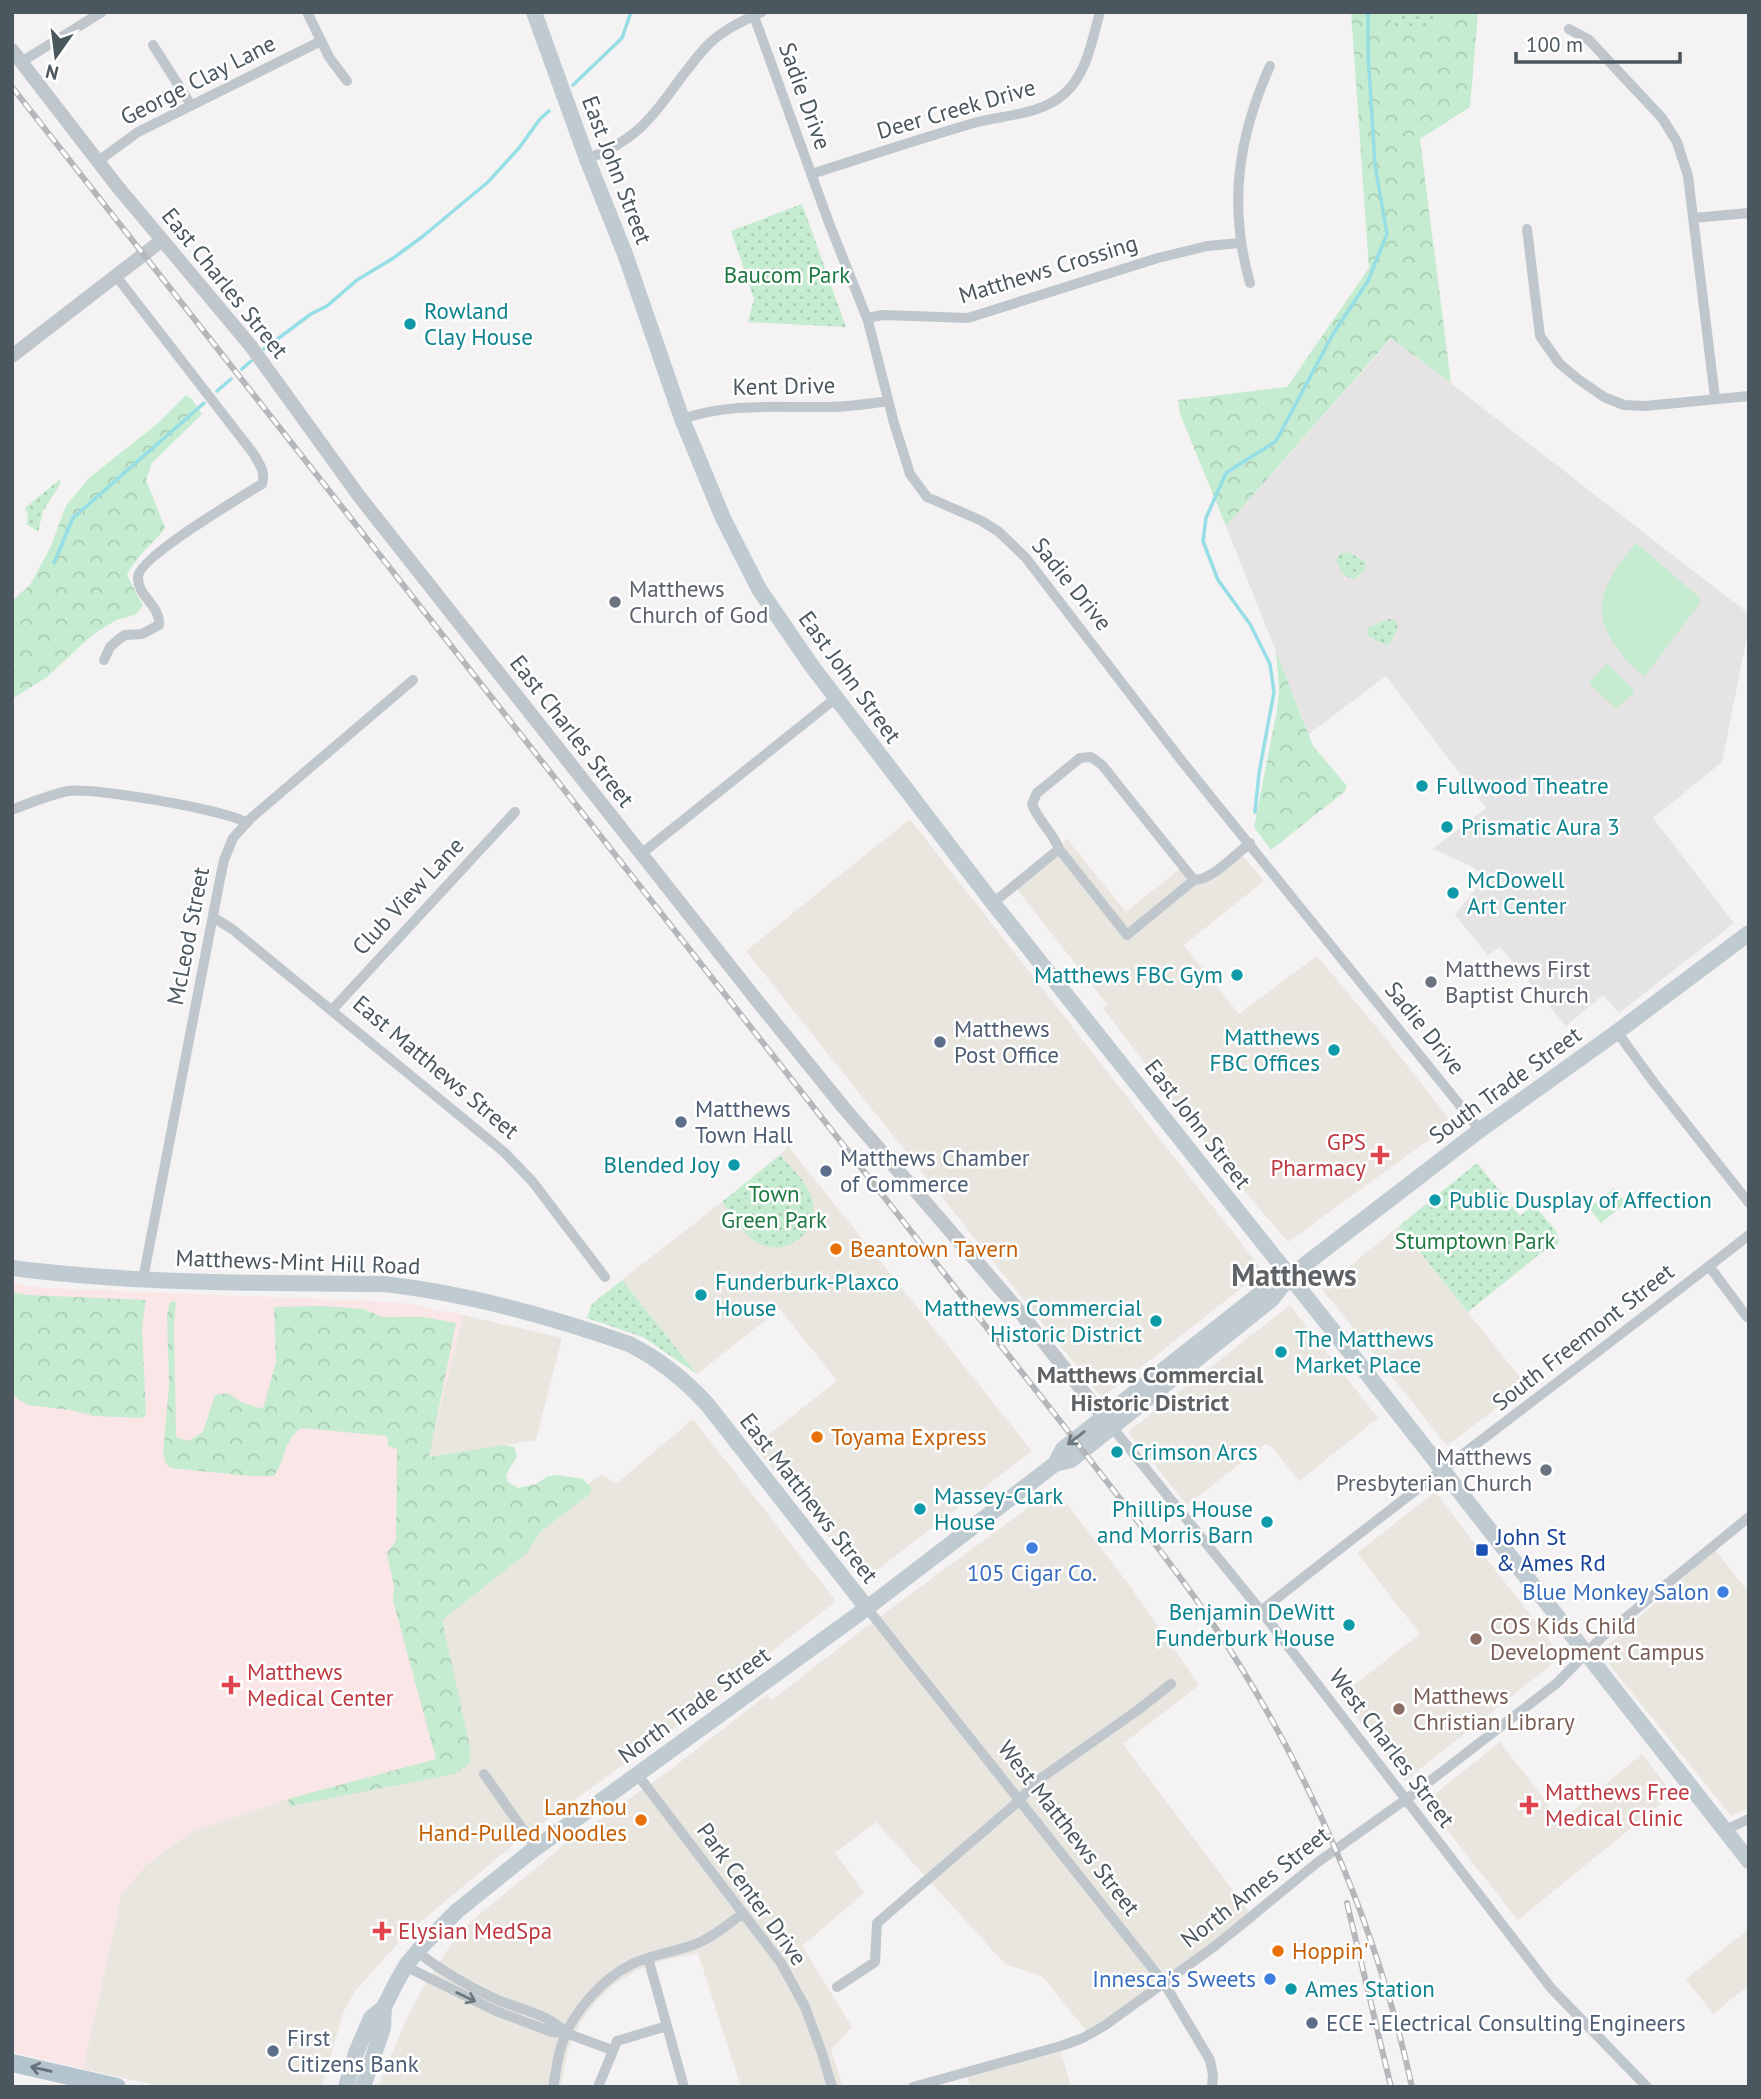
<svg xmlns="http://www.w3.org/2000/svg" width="1761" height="2099" viewBox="0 0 1761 2099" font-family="'PT Sans',sans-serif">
<defs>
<pattern id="forest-crowns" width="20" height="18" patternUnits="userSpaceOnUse" patternTransform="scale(1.75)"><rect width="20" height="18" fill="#c5ecd0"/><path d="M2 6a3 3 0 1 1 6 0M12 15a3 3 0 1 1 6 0" fill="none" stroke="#abccb5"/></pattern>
<pattern id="park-dots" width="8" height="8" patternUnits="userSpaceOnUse" patternTransform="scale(1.75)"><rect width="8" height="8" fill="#c5ecd0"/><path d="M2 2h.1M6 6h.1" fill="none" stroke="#abccb5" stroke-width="1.8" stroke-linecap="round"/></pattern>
</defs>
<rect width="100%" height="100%" fill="#f4f2f2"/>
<path fill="#e9e6e0" d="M910,819l353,452 -161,127 -356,-447z
M1067,839l59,73 56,-45 13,16 42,-34 27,32 -80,64 55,69 78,-58 71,85 64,82 -164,119 -64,-75 -121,-159 4,-4 -95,-121z
M788,1146l244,305 -168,129 -110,-134 83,-65 -57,-72 -83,65 -75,-94 100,-78 27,34 29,11 19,-5 8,-57 -25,-30z
M1399,1226l127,159 -79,61 -125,-157z
M1290,1305l88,113 -79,63 -27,-34 -7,-3 -78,61 -59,-73z
M463,1315l99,23 -26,102 -108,17z
M693,1419l143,182 -167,131 -150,108 -112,93 -51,57 -12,20 -23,77h-158l-80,-18 39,-176 25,-29 45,-32 96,-33 145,-181 83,-79 86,-65 14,10z
M1055,1488l71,93 73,104 -76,59 133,177 -164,117 -50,-62 -37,-12 -129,-142 -41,31 29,40 -62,53 50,81 -21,23 12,37h-102l-43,-134 -37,8 -25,10 -22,13 -19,19 -14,18 -13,28 -7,38h-183l28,-67 19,-36 25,-38 18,-22 97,-80 105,-74 97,-75 5,5 91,-71z
M1435,1492l127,164 -157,125 -65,-85 80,-62 -63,-81z
M1715,1550l34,43v215l-18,8 -127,-158 -2,-8z
M1500,1742l61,79 81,-67 31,40 -155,126 -93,-118z
M1749,1929v56l-36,29 -27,-35z
M1061,2052l10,35h-101l-3,-11z"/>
<path fill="#e5e3e3" d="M1392,338l357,276v12l-27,136 -69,56 81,105 -115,90 -16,-18 -37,31 -66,-79 -12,8 -33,-40 31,-39 -17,-11 -36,-16 53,-41 -100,-132 -77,58 -83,-208z"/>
<path fill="#fae6e6" d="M12,1283l31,5 329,13 31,2 60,12 -48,196 52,240 -179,48 -96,33 -45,32 -25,29 -39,176 -71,-17z"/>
<path fill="#c5ecd0" d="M1636,543l63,54 1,6 -55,73c-14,-9 -21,-18 -30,-31 -28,-40 -6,-70 21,-102z
M1607,663l28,28 -19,18 -27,-26z
M1614,1188l12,15 -25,20 -12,-15z"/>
<path fill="url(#forest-crowns)" d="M1351,12h127l-8,95 -50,32 31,244 -60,-45 -165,188 -46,-112 -2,-14 109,-13 82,-119z
M186,395l6,4 10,15 -50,49 -6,17 19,48c-12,16 -30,29 -38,47l16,31 -8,9 -19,5 -25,16 -44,41 -35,22v-98l18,-16 20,-37 16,-42 23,-28 69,-55z
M1276,651l37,95 34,40 -3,6 -73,58 -17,-23 23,-117 2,-20z
M12,1292l16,3 118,5 -4,27 4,87 -4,4 -48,-2 -24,-6 -42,-5 -9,-5 -7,-7z
M170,1302h6l-2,23 2,112 13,4 14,-9 12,-37 13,-2 13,9 22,7 13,-47 -2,-55 47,-1 43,3 18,8h41l33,6 -27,134 75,-12 10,2 3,9 -11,19 2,7 10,6 18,-4 12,-8 10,-1 25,4 8,9v5l-50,38 -14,22 -85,67 28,127v16l-15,11 -165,32 -2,-7 148,-40 -43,-158 1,-15 -7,-33 9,-12 1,-92 -9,-3 -1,-10 -86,-8c-18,13 -15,31 -27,48h-25l-78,-8 -5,-4 -3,-12 6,-67 -2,-70z"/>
<path fill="url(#park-dots)" d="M1391,12h44v15l-44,2z
M802,204l44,123 -98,-5 6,-23 -23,-68z
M59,480l2,3 -18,28 -5,21 -11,-8 1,-9 -3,-7z
M1348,552l18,10 -1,7 -10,10c-11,-1 -14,-9 -19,-18l3,-7z
M1389,619l6,1 3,7 -9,18h-4l-18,-10 2,-8z
M780,1155c10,12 24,24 30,39 14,32 -20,66 -52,49 -15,-8 -25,-28 -36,-41z
M1477,1163l43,53 14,-11 22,26 3,12 -10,8 -3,-2 -78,63 -69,-86z
M622,1280l75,94 -54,-37 -56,-19 5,-14z"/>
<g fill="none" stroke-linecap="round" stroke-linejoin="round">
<path stroke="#96dee5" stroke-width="3.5" d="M573,85l49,-47 9,-26
M264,349l47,-35 16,-8 30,-26 35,-21 30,-22 66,-55 31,-34 21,-29 9,-8
M242,369l9,-8
M217,391l14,-12
M54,563l19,-45 131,-115
M1255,812l4,-39 15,-81 -4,-28 -20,-40 -32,-44 -15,-39 3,-23 20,-45 50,-32 57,-107 35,-53 19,-47 -12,-69 -7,-112v-41"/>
<path stroke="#bfc7cd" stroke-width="10" d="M307,12l22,45 18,24
M754,16l75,207 39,98 26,102 16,51 17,23 55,24 17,11 27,26 155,202 299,370
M1569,29l20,11 73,78 15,24 11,34 27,222
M153,45l38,60
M21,62l81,-50
M587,159c51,-19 65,-42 96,-84 9,-11 17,-23 28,-33 15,-14 32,-21 51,-30
M97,162l41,-30 183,-91
M811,174c54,-17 108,-35 163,-51 29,-8 67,-8 90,-29 23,-20 28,-54 36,-82
M1693,218l56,-5
M1527,229l13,107 19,27 19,16 26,18 20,8 21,1 104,-10
M1250,283c-22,-77 -12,-146 20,-217
M867,318l16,-3 85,3 190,-60 49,-12 33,-3
M682,419c49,-17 96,-11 146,-12 20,0 40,-3 60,-6
M104,660l6,-13 9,-8 6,-4 17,-1 17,-9c2,-19 -22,-29 -21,-48 0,-19 103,-80 124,-93 4,-12 -3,-21 -9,-31l-137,-177
M12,810c17,-7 38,-15 56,-19 25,-4 159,19 179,32
M641,854l195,-156
M1194,880l-92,-115 -11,-8 -11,1 -43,35 -5,11c6,17 21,28 27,45l68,86 67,-55c17,1 42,-26 56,-37
M993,903l66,-54
M213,917l19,12 272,223 28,29 73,96
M332,1010l183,-198
M1617,1032l38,52 94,119
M1709,1266l38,51
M143,1279l77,-400 4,-19 9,-22 18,-20 162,-138
M1112,1427l149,184 290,377 96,99
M867,1608l297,375 46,77 3,15 -1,12
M1261,1611c160,-128 326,-249 488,-376
M484,1774l52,74
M637,1774l144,189 24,44 17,46 10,34
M1725,1830l24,-11
M417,1952c25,19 52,35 81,48 23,10 51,14 68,33
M648,1958l36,129
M405,1966l91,45 56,21 14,1 46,17
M837,1987l38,-25 2,-39 143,-123 14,-17 104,-73 33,-26
M553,2087c3,-14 4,-29 9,-43 10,-31 40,-65 70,-80 19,-9 41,-12 61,-19 19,-7 34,-20 50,-32
M598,2087l19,-46 50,-15
M913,2087l148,-41 22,-8 21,-12 111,-80 103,-84 94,-67 145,-112 45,-46 147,-120"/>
<path stroke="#bfc7cd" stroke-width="14" d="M12,50l105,136 133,159 109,151 396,502 89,110 171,198 94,118
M12,356l149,-115"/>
<path stroke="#bfcad1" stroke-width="16" d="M534,12l53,147 38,95 57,165 41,99 36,71 52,76 182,238 372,468 384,490
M12,1268c123,16 247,15 371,16 84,9 166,32 246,60 30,15 55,35 78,60l160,204
M1055,1464l8,-15 203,-160 24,-13 190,-146 137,-98 132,-99
M346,2087l10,-34 15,-35 13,-11
M363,2087l20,-59 1,-21 12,-24 11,-19 15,-18 35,-35 72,-58 338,-245 188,-144 16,-4 201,-161 18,-23"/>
<path stroke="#b4c4cd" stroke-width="18" d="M12,2063l105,24"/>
<defs>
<path id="rail" d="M12,87l1063,1353c44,59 92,116 134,178 95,140 167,303 203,469
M1347,1903l44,184"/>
</defs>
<use href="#rail" stroke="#b4b8bb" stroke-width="6"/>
<use href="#rail" stroke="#fff" stroke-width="3.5" stroke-dasharray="10" stroke-linecap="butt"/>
</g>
<defs><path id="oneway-shaft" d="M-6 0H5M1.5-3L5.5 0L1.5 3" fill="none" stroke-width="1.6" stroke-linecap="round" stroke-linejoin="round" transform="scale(1.75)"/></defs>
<use stroke="#6e7a80" href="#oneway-shaft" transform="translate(1076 1438) rotate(142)"/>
<use stroke="#6e797f" href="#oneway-shaft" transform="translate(466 1997) rotate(26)"/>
<use stroke="#65727a" href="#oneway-shaft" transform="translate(41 2069) rotate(-167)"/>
<g fill="#0f9aa8" stroke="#fff" stroke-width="2.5">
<circle cx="410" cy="324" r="7"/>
<circle cx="1422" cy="786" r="7"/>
<circle cx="1447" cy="827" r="7"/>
<circle cx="1453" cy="893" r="7"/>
<circle cx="1237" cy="975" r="7"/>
<circle cx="1334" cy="1050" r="7"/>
<circle cx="734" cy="1165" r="7"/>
<circle cx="1435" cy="1200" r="7"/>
<circle cx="701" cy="1295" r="7"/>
<circle cx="1156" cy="1321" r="7"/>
<circle cx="1281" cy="1352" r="7"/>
<circle cx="1117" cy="1452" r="7"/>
<circle cx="920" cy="1509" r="7"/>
<circle cx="1267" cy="1522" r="7"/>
<circle cx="1349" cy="1625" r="7"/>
<circle cx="1291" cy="1989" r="7"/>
</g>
<g fill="#6b7280" stroke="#fff" stroke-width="2.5">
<circle cx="615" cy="602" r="7"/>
<circle cx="1431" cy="982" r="7"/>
<circle cx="1546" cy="1470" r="7"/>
</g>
<g fill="#5c6f8a" stroke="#fff" stroke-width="2.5">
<circle cx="940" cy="1042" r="7"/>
<circle cx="681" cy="1122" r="7"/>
<circle cx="826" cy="1171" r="7"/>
<circle cx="1312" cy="2023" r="7"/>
<circle cx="273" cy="2051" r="7"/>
</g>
<g fill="#e0444e" stroke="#fff" stroke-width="2.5">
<path d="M1376.5 1144.5h7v7h7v7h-7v7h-7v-7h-7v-7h7z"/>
<path d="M227.5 1674.5h7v7h7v7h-7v7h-7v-7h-7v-7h7z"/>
<path d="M1525.5 1794.5h7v7h7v7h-7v7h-7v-7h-7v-7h7z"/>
<path d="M378.5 1920.5h7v7h7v7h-7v7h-7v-7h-7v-7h7z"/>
</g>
<g fill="#e8710a" stroke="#fff" stroke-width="2.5">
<circle cx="836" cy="1249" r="7"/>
<circle cx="817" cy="1437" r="7"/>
<circle cx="641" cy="1820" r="7"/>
<circle cx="1278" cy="1951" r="7"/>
</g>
<g fill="#3f7fe0" stroke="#fff" stroke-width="2.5">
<circle cx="1032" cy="1548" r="7"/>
<circle cx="1723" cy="1592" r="7"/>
<circle cx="1270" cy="1979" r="7"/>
</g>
<rect fill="#1a4fb4" stroke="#fff" stroke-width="2.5" x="1475" y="1543" width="14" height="14" rx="3.5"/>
<g fill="#8d6e63" stroke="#fff" stroke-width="2.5">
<circle cx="1476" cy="1639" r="7"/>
<circle cx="1399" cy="1709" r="7"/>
</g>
<g text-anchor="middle" stroke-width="5" stroke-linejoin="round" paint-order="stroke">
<g font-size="23" fill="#4b575e" stroke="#fff">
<text transform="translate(198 80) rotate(-27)" y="8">George Clay Lane</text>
<text transform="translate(805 96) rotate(70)" y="8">Sadie Drive</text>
<text transform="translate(956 109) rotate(-16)" y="8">Deer Creek Drive</text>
<text transform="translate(617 170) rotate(69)" y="8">East John Street</text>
<text transform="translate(1048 269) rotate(-17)" y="8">Matthews Crossing</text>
<text transform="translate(225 283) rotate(51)" y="8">East Charles Street</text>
<text transform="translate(784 386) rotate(-1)" y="8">Kent Drive</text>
<text transform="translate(1072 584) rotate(51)" y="8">Sadie Drive</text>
<text transform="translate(850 677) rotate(54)" y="8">East John Street</text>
<text transform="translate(572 731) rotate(52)" y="8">East Charles Street</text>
<text transform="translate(408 896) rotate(-47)" y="8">Club View Lane</text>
<text transform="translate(188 936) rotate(-79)" y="8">McLeod Street</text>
<text transform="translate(1425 1028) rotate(51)" y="8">Sadie Drive</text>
<text transform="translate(436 1067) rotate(40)" y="8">East Matthews Street</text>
<text transform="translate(1505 1085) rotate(-36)" y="8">South Trade Street</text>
<text transform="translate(1198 1124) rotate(52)" y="8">East John Street</text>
<text transform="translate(298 1262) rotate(2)" y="8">Matthews-Mint Hill Road</text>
<text transform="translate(1583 1337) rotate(-38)" y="8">South Freemont Street</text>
<text transform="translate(809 1498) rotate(52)" y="8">East Matthews Street</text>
<text transform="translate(694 1705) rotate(-36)" y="8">North Trade Street</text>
<text transform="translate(1392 1748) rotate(53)" y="8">West Charles Street</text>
<text transform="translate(1069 1828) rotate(52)" y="8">West Matthews Street</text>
<text transform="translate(1255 1887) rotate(-38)" y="8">North Ames Street</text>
<text transform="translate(752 1894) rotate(54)" y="8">Park Center Drive</text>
</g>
<g font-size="23" fill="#207a43" stroke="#fff">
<text x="787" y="283">Baucom Park</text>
<text x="774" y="1202">Town<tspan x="774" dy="26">Green Park</tspan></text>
<text x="1475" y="1249">Stumptown Park</text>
</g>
<g font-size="23" fill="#0d838f" stroke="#fff" text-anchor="start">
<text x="424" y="319">Rowland<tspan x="424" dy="26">Clay House</tspan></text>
<text x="1436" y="794">Fullwood Theatre</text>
<text x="1461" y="835">Prismatic Aura 3</text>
<text x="1467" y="888">McDowell<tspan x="1467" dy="26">Art Center</tspan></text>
<text x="1223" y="983" text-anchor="end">Matthews FBC Gym</text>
<text x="1320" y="1045" text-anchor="end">Matthews<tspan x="1320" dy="26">FBC Offices</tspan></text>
<text x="720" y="1173" text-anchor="end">Blended Joy</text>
<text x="1449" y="1208">Public Dusplay of Affection</text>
<text x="715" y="1290">Funderburk-Plaxco<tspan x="715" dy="26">House</tspan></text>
<text x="1142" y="1316" text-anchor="end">Matthews Commercial<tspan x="1142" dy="26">Historic District</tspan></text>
<text x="1295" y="1347">The Matthews<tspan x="1295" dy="26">Market Place</tspan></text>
<text x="1131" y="1460">Crimson Arcs</text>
<text x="934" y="1504">Massey-Clark<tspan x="934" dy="26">House</tspan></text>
<text x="1253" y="1517" text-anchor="end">Phillips House<tspan x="1253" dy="26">and Morris Barn</tspan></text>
<text x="1335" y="1620" text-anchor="end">Benjamin DeWitt<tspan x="1335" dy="26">Funderburk House</tspan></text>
<text x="1305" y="1997">Ames Station</text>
</g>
<g font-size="23" fill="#5b616d" stroke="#fff" text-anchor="start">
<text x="629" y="597">Matthews<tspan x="629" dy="26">Church of God</tspan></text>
<text x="1445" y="977">Matthews First<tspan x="1445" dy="26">Baptist Church</tspan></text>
<text x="1532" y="1465" text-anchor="end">Matthews<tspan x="1532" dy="26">Presbyterian Church</tspan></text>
</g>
<g font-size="23" fill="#4e5e75" stroke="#fff" text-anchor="start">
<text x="954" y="1037">Matthews<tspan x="954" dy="26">Post Office</tspan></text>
<text x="695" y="1117">Matthews<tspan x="695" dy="26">Town Hall</tspan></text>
<text x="840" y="1166">Matthews Chamber<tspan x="840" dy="26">of Commerce</tspan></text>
<text x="1326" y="2031">ECE - Electrical Consulting Engineers</text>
<text x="287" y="2046">First<tspan x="287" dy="26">Citizens Bank</tspan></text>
</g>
<g font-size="23" fill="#be3a42" stroke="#fff" text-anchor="start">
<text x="1366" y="1150" text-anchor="end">GPS<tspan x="1366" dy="26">Pharmacy</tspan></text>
<text x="247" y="1680">Matthews<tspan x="247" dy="26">Medical Center</tspan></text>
<text x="1545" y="1800">Matthews Free<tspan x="1545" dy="26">Medical Clinic</tspan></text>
<text x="398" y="1939">Elysian MedSpa</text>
</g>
<g font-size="23" fill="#c56008" stroke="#fff" text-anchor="start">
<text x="850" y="1257">Beantown Tavern</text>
<text x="831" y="1445">Toyama Express</text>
<text x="627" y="1815" text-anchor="end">Lanzhou<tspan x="627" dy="26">Hand-Pulled Noodles</tspan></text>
<text x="1292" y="1959">Hoppin'</text>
</g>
<g font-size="23" fill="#164399" stroke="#fff" text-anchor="start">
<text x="1496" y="1545">John St<tspan x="1496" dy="26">&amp; Ames Rd</tspan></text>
</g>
<g font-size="23" fill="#366cbe" stroke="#fff" text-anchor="end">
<text x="1032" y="1581" text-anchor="middle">105 Cigar Co.</text>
<text x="1709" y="1600">Blue Monkey Salon</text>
<text x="1256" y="1987">Innesca's Sweets</text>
</g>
<g font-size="23" fill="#785e54" stroke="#fff" text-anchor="start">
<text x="1490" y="1634">COS Kids Child<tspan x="1490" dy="26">Development Campus</tspan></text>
<text x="1413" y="1704">Matthews<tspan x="1413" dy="26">Christian Library</tspan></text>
</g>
<g font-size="24" font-weight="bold" fill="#5f6366" stroke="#fff">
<text x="1150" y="1383">Matthews Commercial<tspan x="1150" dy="28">Historic District</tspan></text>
</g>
<g font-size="30" font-weight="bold" fill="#5f6366" stroke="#fff">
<text x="1294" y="1286">Matthews</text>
</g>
</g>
<rect width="1761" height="2099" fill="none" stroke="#4b575e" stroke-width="28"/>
<g transform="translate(56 56) rotate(194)" stroke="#ffffff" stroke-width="5" paint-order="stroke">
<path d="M0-5L12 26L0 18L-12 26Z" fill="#4b575e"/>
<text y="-10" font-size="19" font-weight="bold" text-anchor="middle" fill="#4b575e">N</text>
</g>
<path d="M1516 52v10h164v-10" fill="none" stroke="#4b575e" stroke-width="3.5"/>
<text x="1526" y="52" font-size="21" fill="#4b575e" stroke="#ffffff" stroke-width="5" paint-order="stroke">100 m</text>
</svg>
